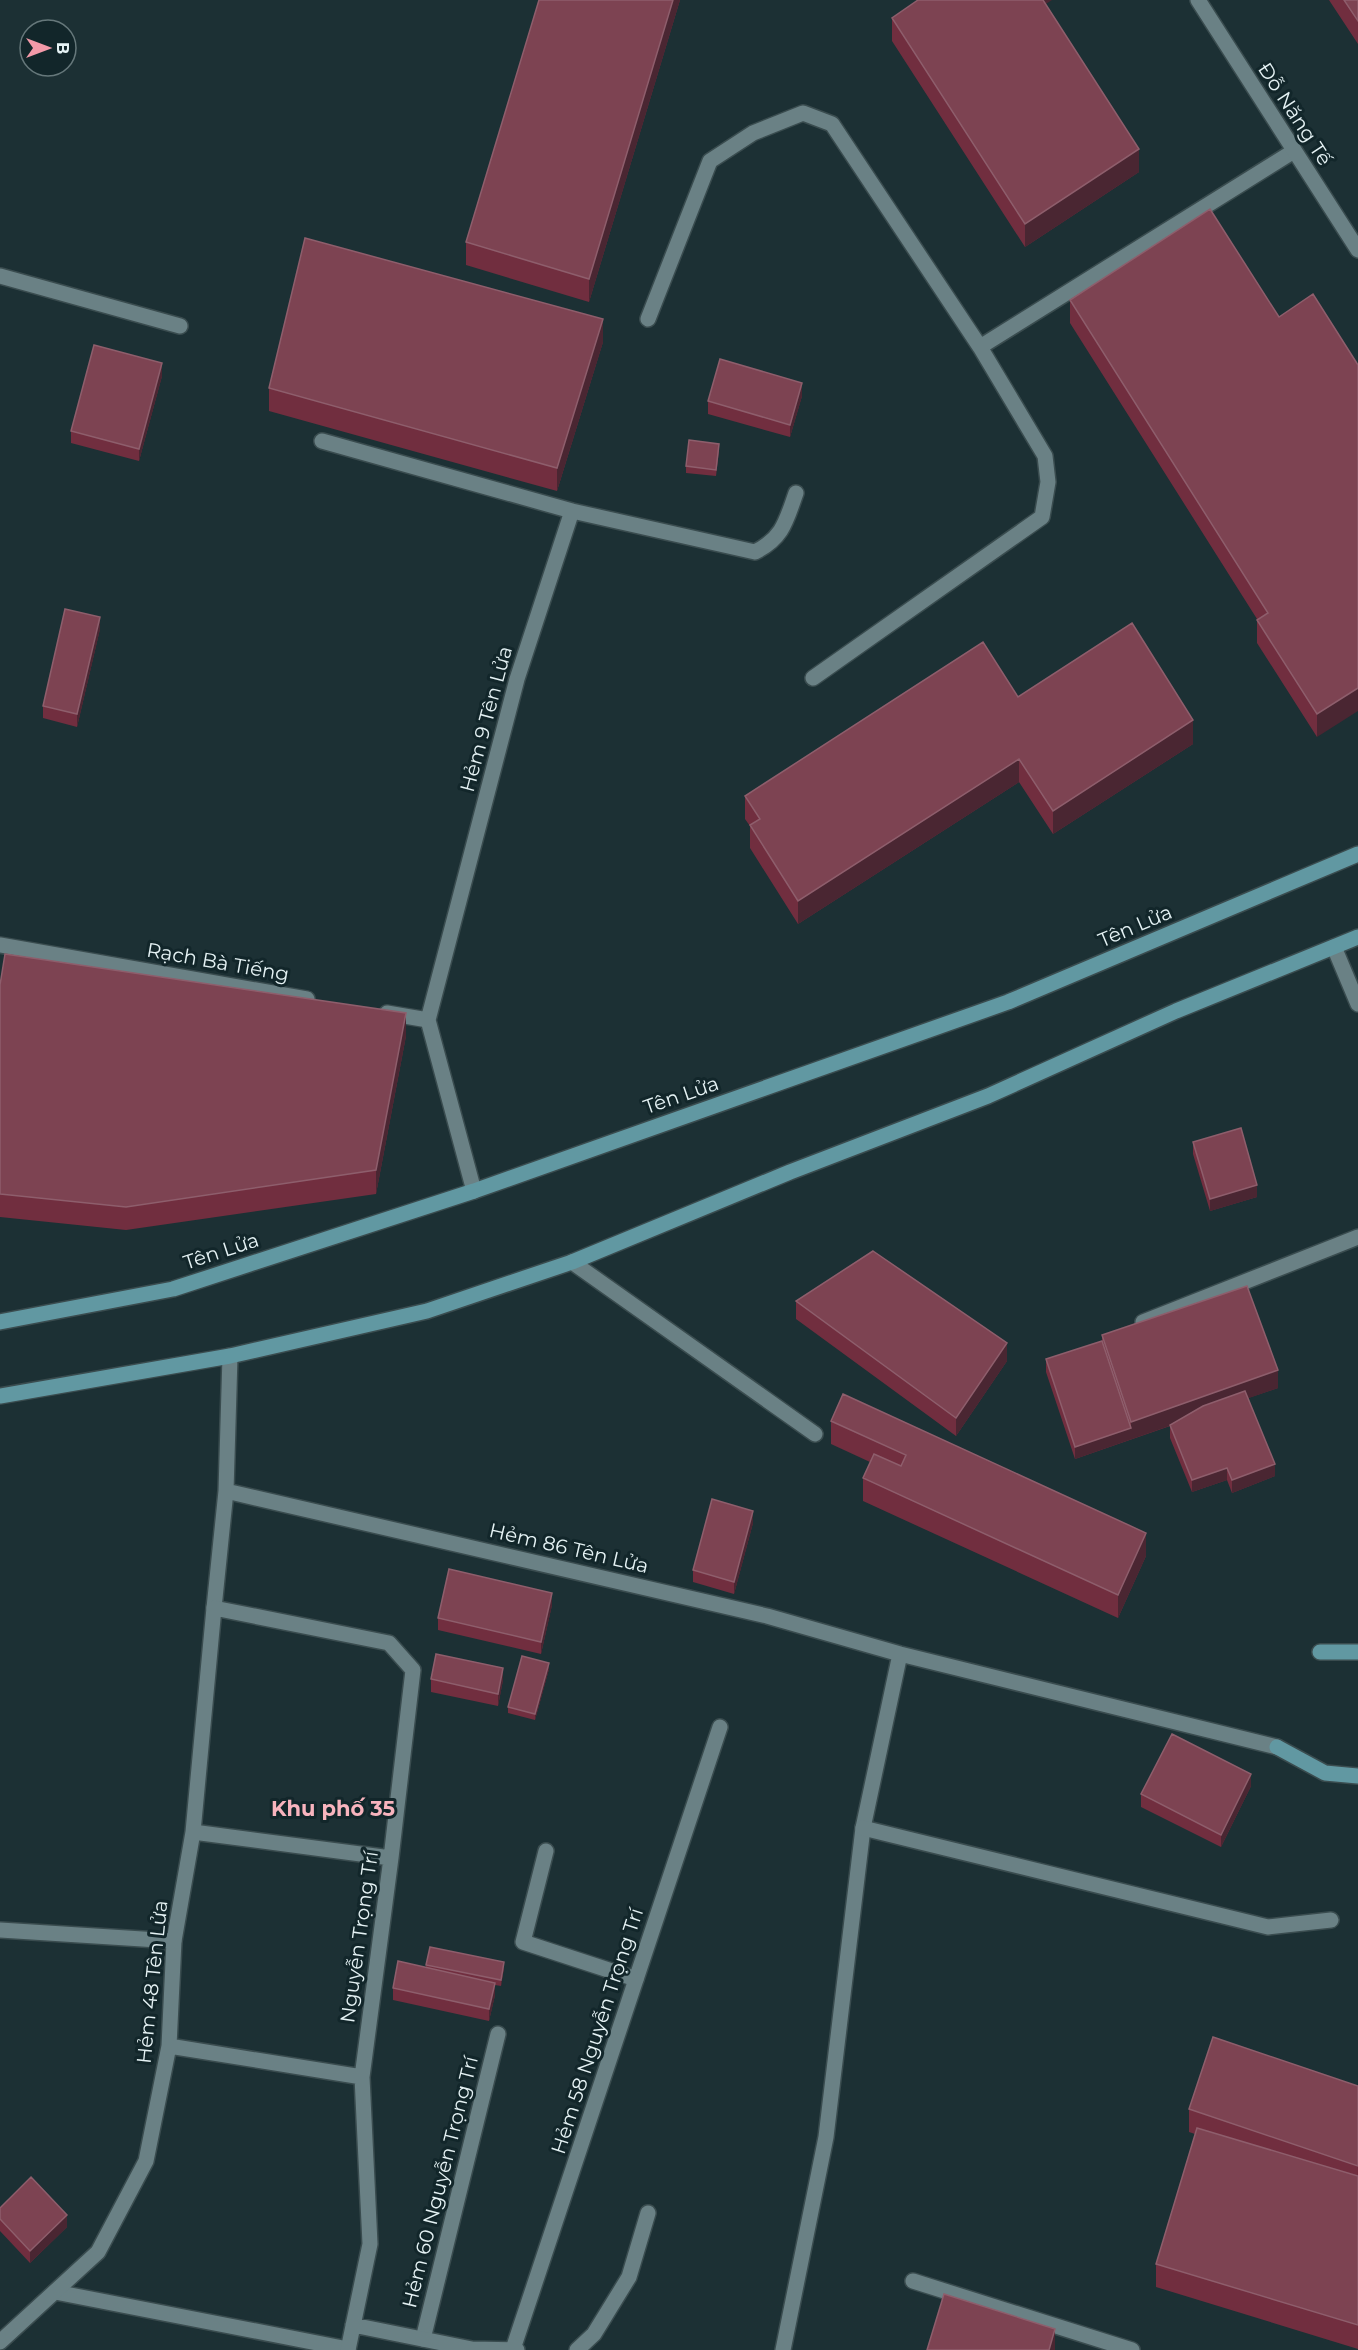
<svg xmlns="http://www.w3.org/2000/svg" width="1358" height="2350" viewBox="0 0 1358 2350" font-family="Montserrat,sans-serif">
<rect width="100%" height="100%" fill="#1c3034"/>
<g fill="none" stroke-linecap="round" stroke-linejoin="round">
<defs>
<path id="lane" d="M648,319l62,-158 43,-28 50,-20 29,11 148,223
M813,678l229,-161 6,-35 -3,-26 -65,-109 314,-196
M572,1262l243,172
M226,1491l541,125 133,38 377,93
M214,1608l12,-117 4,-135
M546,1851l-23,91 113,37
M0,1930l174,11
M913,2281l219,69
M55,2292l293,57
M423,2339l75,-305
M783,2350l43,-213 37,-309 37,-174"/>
<path id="street" d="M1198,0l160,250
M0,276l180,50
M322,441l250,70 -55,168 -89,341 46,171
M572,511l183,41c28,-14 31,-31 41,-59
M0,945l307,54
M1334,947l24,57
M387,1013l41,7
M1143,1322l215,-85
M863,1828l405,99 63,-7
M193,1832l198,26
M169,2046l193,31
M353,2325l119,24 45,1
M0,2342l98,-90 48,-91 23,-115 5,-105 19,-109 21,-224 175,35 24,27 -22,188 -29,219 8,167 -22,106
M513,2349l207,-622
M577,2350l17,-16 35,-57 19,-64"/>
<path id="secondary" d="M0,1322l173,-33 301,-98 534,-189 350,-148
M0,1396l230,-40 197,-45 145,-49 218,-90 198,-76 188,-85 182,-74
M1320,1652h38
M1277,1747l48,26 33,3"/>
</defs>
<use href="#lane" stroke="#3a4c4f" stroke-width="18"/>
<use href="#street" stroke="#3a4c4f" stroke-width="18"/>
<use href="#secondary" stroke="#3a4c4f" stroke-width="18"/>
<use href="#lane" stroke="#6a8185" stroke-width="15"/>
<use href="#street" stroke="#6a8185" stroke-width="15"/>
<use href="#secondary" stroke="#6198a2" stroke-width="15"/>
</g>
<path fill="#712e3f" d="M539,0h141l-91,302 -123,-37v-23z
M1329,0h29v44z
M1045,4l94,168 -114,75 -133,-206v-23z
M1070,300l209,17 79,48 -41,372 -60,-94v-24l-187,-296z
M603,342l-46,149 -288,-80v-23z
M162,376l-23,85 -68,-18v-12z
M802,396l-12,41 -82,-23v-13z
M719,450l-3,26 -30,-3v-7z
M100,629l-23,98 -34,-9v-12z
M1018,697l175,47 -140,90 -34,-52 -221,142 -48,-76v-22l-5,-7v-23z
M0,985l406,51 -30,158 -250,36 -126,-13z
M1193,1142l64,55 -47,14 -17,-57z
M796,1301l211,60 -51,75 -160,-117z
M1102,1335l176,53 -30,10 27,78 -43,17 -5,-13 -35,12 -22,-54v-12l-95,33 -29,-87v-13l56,-18z
M831,1421l315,135 -28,62 -255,-117v-23l7,-16 -39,-18z
M753,1523l-19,71 -41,-12v-12z
M552,1605l-11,49 -103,-24v-12z
M549,1669l-14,51 -27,-7v-6z
M431,1679l72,1 -5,26 -67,-14z
M1251,1786l-30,61 -80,-40v-13z
M426,1965l78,3 -3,18 -6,-1v10l-6,26 -96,-21v-12l33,-21z
M1358,2086v263l-202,-62v-23l39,-130 -6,-2v-23z
M0,2208l67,19 -37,36 -30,-32z"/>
<path fill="#4a2632" d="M673,0h7l-91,302v-23z
M1035,0h17l-17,11z
M1139,149v23l-114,75v-23z
M603,319v23l-46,149v-23z
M162,363v13l-23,85v-12z
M802,383v13l-12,41v-12z
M100,617v12l-23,98v-13z
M1358,688v23l-41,26v-23z
M1193,720v24l-140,90v-23z
M1019,759v23l-221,142v-23z
M406,1013v23l-30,158v-24z
M1257,1185v12l-47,14v-12z
M1007,1343v18l-51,75v-18z
M1278,1370v18l-203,71v-12l56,-19v-6z
M1275,1464v12l-43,17v-13z
M1227,1468v12l-35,12v-12z
M753,1511v12l-19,71v-12z
M1146,1533v23l-28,62v-23z
M552,1593v12l-11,49v-12z
M549,1663v6l-14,51v-6z
M503,1668v12l-5,26v-12z
M1251,1774v12l-30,61v-12z
M504,1962v6l-3,18v-6z
M495,1983v12l-6,26v-12z
M67,2215v12l-37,36v-12z
M1055,2329v21h-6z"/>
<path fill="#7d4352" stroke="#8e5e6c" stroke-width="1.5" d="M539,0h134l-84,279 -123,-37z
M918,0h125l96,149 -114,75 -133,-206z
M1344,0h14v21z
M1210,209l69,108 34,-23 45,71v323l-41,26 -60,-94 11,-7 -198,-313z
M305,238l298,81 -46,149 -288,-80z
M94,345l68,18 -23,86 -68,-18z
M720,359l82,24 -12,42 -82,-24z
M689,440l30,4 -3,26 -30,-4z
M65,609l35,8 -23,97 -34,-8z
M1132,623l61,97 -140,91 -34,-52 -221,142 -48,-76 10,-6 -15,-23 238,-154 35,55z
M5,954l401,59 -30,157 -250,37 -126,-13v-209z
M1241,1128l16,57 -47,14 -17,-57z
M873,1251l134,92 -51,75 -160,-117z
M1247,1286l31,84 -147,52 -29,-87z
M1102,1341l29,87 -56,19 -29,-88z
M1245,1391l30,73 -43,16 -5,-12 -35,12 -22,-55 33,-19z
M843,1394l303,139 -28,62 -255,-117 11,-24 27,12 5,-11 -75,-34z
M712,1499l41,12 -19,71 -41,-12z
M449,1569l103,24 -11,49 -103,-24z
M436,1654l67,14 -5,26 -67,-15z
M522,1656l27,7 -14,51 -27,-7z
M1172,1734l79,40 -30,61 -80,-41z
M430,1947l74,15 -3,18 -75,-15z
M398,1961l97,22 -6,26 -96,-21z
M1213,2037l145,49v80l-169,-57z
M1197,2128l161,48v149l-202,-61z
M31,2177l36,38 -37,36 -30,-32v-11z
M944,2294l111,35 -6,21h-122z"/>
<g text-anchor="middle" stroke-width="6" stroke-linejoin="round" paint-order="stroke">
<g font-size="20" fill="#e5f2f4" stroke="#12262a">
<text transform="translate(1295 114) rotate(57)" y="7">Đỗ Năng Tế</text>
<text transform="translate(486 719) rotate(-75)" y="7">Hẻm 9 Tên Lửa</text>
<text transform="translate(1135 926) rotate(-23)" y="7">Tên Lửa</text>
<text transform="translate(218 962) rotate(10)" y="7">Rạch Bà Tiếng</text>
<text transform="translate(681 1095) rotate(-19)" y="7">Tên Lửa</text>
<text transform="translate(221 1251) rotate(-18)" y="7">Tên Lửa</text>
<text transform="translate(569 1548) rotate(13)" y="7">Hẻm 86 Tên Lửa</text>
<text transform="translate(359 1937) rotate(-82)" y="7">Nguyễn Trọng Trí</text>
<text transform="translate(152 1982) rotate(-84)" y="7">Hẻm 48 Tên Lửa</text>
<text transform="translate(597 2031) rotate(-72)" y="7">Hẻm 58 Nguyễn Trọng Trí</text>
<text transform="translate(440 2182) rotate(-76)" y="7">Hẻm 60 Nguyễn Trọng Trí</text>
</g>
<g font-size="21" font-weight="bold" fill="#f8b4be" stroke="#12262a">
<text x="333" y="1816">Khu phố 35</text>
</g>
</g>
<g transform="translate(48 48) rotate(90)"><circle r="28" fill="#12262a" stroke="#66787b" stroke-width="1.5"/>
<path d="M0-4.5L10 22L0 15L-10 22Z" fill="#f39aa9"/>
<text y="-9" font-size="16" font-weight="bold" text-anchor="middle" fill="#e5f2f4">B</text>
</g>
</svg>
